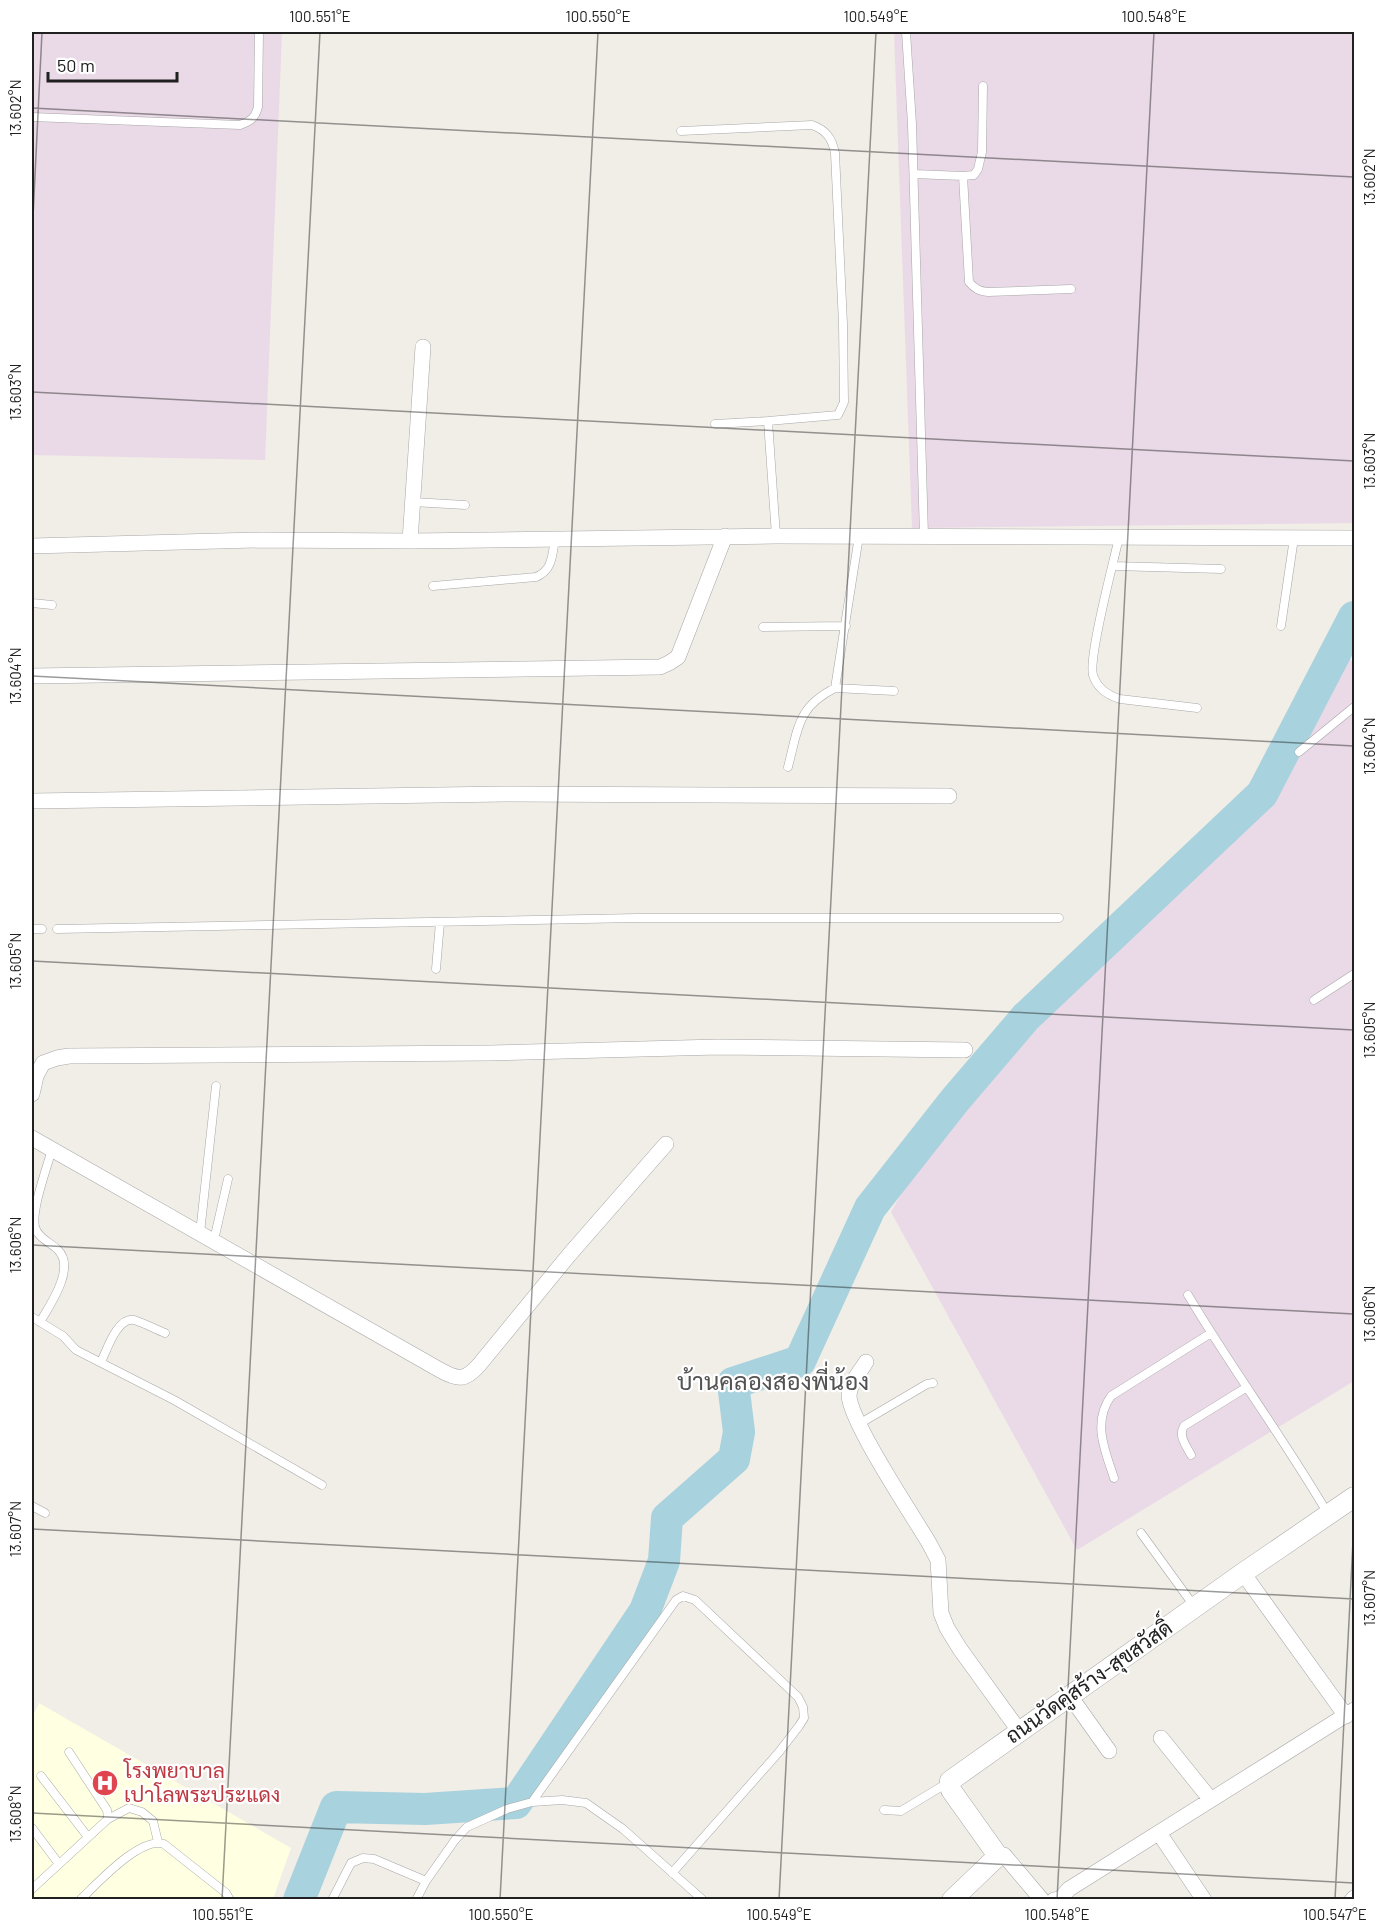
<svg xmlns="http://www.w3.org/2000/svg" width="1386" height="1931" viewBox="0 0 1386 1931" font-family="Barlow,Sarabun,sans-serif">
<rect width="100%" height="100%" fill="#f1ede7"/>
<path fill="#ead9e7" d="M32,32h250l-17,428 -233,-5z
M894,32h460v491l-442,5z
M1340,648l14,16v717l-277,169 -186,-338 31,-55 126,-140 172,-174 62,-87z"/>
<path fill="#ffffe1" d="M39,1703l252,145 -18,51h-241v-181z"/>
<g fill="none" stroke-linecap="round" stroke-linejoin="round">
<path stroke="#a7d2de" stroke-width="32" d="M299,1900l37,-93 89,2 91,-6 129,-192 19,-50 3,-43 67,-59 5,-27 -6,-49 67,-22 70,-153 85,-108 71,-83 236,-223 92,-177"/>
<defs>
<path id="service" d="M906,32l6,92 12,412
M32,117l208,8c11,-4 15,-7 18,-18l1,-75
M681,131l131,-6c14,5 20,13 23,28l8,171 1,78 -6,13 -70,6 8,115
M914,174l49,2 6,106c6,7 10,9 19,10l83,-3
M963,176l11,-1 4,-6 4,-17 1,-66
M715,424l53,-3
M413,502l52,3
M1119,537c-5,24 -31,120 -26,138 4,13 14,20 27,24l77,9
M1113,566l108,3
M433,586l103,-9c17,-7 16,-22 19,-38
M32,603l20,2
M1281,626l13,-88
M763,627l83,-1
M835,688l59,3
M1299,752l55,-45
M788,767c10,-38 9,-60 47,-79l24,-152
M32,929h10
M57,929l580,-11h422
M436,969l4,-47
M1314,1000l40,-26
M200,1233l16,-147
M214,1240l14,-61
M1188,1295c44,74 96,144 140,219
M32,1317l31,19 13,14 98,50 148,85
M40,1322c10,-17 36,-54 18,-72 -8,-8 -20,-12 -23,-23 -4,-17 12,-59 17,-78
M101,1362c6,-12 16,-45 33,-42 10,3 21,9 31,13
M859,1424l68,-40 6,-1
M1191,1455c-5,-10 -13,-19 -7,-29l63,-39
M1114,1478c-9,-28 -22,-55 -3,-82l100,-63
M32,1506l13,7
M1141,1533l53,73
M41,1776l47,61
M532,1802l144,-202 7,-4 12,4 103,97 5,10 1,11 -5,8 -20,26 -107,121
M884,1810l17,1 48,-29
M108,1819l21,-11 13,4 11,9 5,21
M32,1828l27,36
M32,1889l76,-70 -1,-9 -38,-58
M80,1900c17,-16 60,-64 84,-56l62,49 4,7
M332,1900l19,-37 12,-5 11,1 52,22
M416,1900l10,-19 29,-41 12,-13 40,-18 25,-7 30,-2 24,3 37,26 80,71"/>
<path id="minor" d="M410,541l13,-194
M32,546l228,-6 150,1 366,-5 578,2
M32,676l628,-9 9,-4 9,-6 47,-121
M32,801l474,-7 443,2
M32,1094l4,-18 7,-13 14,-5 12,-2 421,-3 228,-6 247,3
M32,1138l408,232c18,10 25,11 39,-5l90,-110 97,-111
M866,1362c-6,10 -16,21 -17,33 0,25 64,121 80,148l9,17 3,53 6,15 13,21 60,83
M1243,1573l103,143
M1070,1696l39,55
M1161,1738l50,62
M1159,1833l45,67
M998,1856l6,-1 38,45
M1054,1900l6,-1 9,-10 285,-179
M1352,1900l2,-2"/>
<path id="tertiary" d="M952,1900l46,-44 -47,-66 -1,-9 293,-208 111,-76"/>
</defs>
<use href="#service" stroke="#a7a7a7" stroke-width="9"/>
<use href="#minor" stroke="#a7a7a7" stroke-width="16"/>
<use href="#tertiary" stroke="#a7a7a7" stroke-width="21"/>
<use href="#service" stroke="#fff" stroke-width="8"/>
<use href="#minor" stroke="#fff" stroke-width="15"/>
<use href="#tertiary" stroke="#fff" stroke-width="20"/>
</g>
<path fill="none" stroke="#202020" stroke-width="1.5" stroke-opacity="0.45" d="M32,108l1322,69M32,237l10,-205M32,392l1322,69M32,676l1322,70M32,961l1322,69M32,1245l1322,69M32,1529l1322,70M32,1813l1322,70M222,1900l98,-1868M500,1900l98,-1868M779,1900l97,-1868M1057,1900l97,-1868M1335,1900l19,-379"/>
<defs>
<symbol id="hospital-disc" viewBox="-11 -11 22 22"><circle r="9.5" fill="#e0444e" stroke="#fff"/><path d="M-5-5h3v3.5h4V-5h3V5h-3V1.5h-4V5h-3Z" fill="#fff"/></symbol>
</defs>
<g fill-rule="evenodd">
<use href="#hospital-disc" x="90" y="1768" width="30" height="30"/>
</g>
<g text-anchor="middle" stroke-width="4.5" stroke-linejoin="round" paint-order="stroke">
<g font-size="21" fill="#202020" stroke="#fff">
<text transform="translate(1089 1682) rotate(-35)" y="7">ถนนวัดคู่สร้าง-สุขสวัสดิ์</text>
</g>
<g font-size="21" fill="#be3a42" stroke="#fff" text-anchor="start">
<text x="124" y="1778">โรงพยาบาล<tspan x="124" dy="24">เปาโลพระประแดง</tspan></text>
</g>
<g font-size="24" fill="#535353" stroke="#fff">
<text x="773" y="1390">บ้านคลองสองพี่น้อง</text>
</g>
</g>
<rect width="1386" height="1931" fill="none" stroke="#ffffff" stroke-width="66"/>
<path d="M48 72v9h129v-9" fill="none" stroke="#202020" stroke-width="3"/>
<text x="57" y="72" font-size="18" fill="#202020" stroke="#ffffff" stroke-width="4.5" paint-order="stroke">50 m</text>
<rect x="33" y="33" width="1320" height="1865" fill="none" stroke="#202020" stroke-width="2"/>
<g font-size="15" text-anchor="middle" fill="#202020">
<text x="320" y="22">100.551°E</text>
<text x="598" y="22">100.550°E</text>
<text x="876" y="22">100.549°E</text>
<text x="1154" y="22">100.548°E</text>
<text transform="translate(16 108) rotate(-90)" y="5">13.602°N</text>
<text transform="translate(1370 177) rotate(-90)" y="5">13.602°N</text>
<text transform="translate(16 392) rotate(-90)" y="5">13.603°N</text>
<text transform="translate(1370 461) rotate(-90)" y="5">13.603°N</text>
<text transform="translate(16 676) rotate(-90)" y="5">13.604°N</text>
<text transform="translate(1370 746) rotate(-90)" y="5">13.604°N</text>
<text transform="translate(16 961) rotate(-90)" y="5">13.605°N</text>
<text transform="translate(1370 1030) rotate(-90)" y="5">13.605°N</text>
<text transform="translate(16 1245) rotate(-90)" y="5">13.606°N</text>
<text transform="translate(1370 1314) rotate(-90)" y="5">13.606°N</text>
<text transform="translate(16 1529) rotate(-90)" y="5">13.607°N</text>
<text transform="translate(1370 1598) rotate(-90)" y="5">13.607°N</text>
<text transform="translate(16 1814) rotate(-90)" y="5">13.608°N</text>
<text x="223" y="1920">100.551°E</text>
<text x="501" y="1920">100.550°E</text>
<text x="779" y="1920">100.549°E</text>
<text x="1057" y="1920">100.548°E</text>
<text x="1335" y="1920">100.547°E</text>
</g>
</svg>
